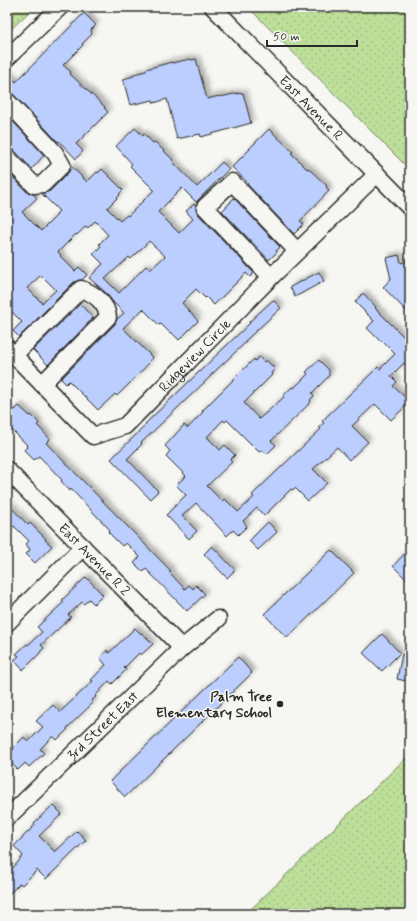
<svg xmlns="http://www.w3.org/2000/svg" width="417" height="921" viewBox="0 0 417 921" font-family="Mynerve,sans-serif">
<defs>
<pattern id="grass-dots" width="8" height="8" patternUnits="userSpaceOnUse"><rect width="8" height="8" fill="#bddf99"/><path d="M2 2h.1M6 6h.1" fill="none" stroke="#a3c084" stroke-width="1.8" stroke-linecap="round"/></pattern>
<filter id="shadow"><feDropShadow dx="3.5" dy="-3.5" stdDeviation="2" flood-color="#0004"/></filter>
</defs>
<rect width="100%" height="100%" fill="#f6f6f2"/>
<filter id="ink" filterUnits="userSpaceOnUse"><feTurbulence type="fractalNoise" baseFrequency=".025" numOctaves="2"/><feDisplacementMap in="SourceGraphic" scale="8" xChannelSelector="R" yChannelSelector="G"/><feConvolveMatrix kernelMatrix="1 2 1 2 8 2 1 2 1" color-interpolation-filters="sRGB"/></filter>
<g filter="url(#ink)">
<path fill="url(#grass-dots)" stroke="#748562" d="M7,7h27l-27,26z
M248,7h162v163z
M410,754v160h-164z"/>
<path fill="#bbcefe" stroke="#2b2b2b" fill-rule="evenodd" filter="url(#shadow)" d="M84,13l12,12 -5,5 1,4 -10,10 1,1 -20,20 8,7 -1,2 35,33 -1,1 4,4 -32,32 7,7 -7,8 -17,-18 -1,1 -44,-47 -4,-3h-3v-19l9,9z
M190,59l1,1 5,-1 11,40 12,-3 1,1 18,-4v1l5,-1 8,30 -50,14 -1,-3 -23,5 -10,-40 -13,4 -1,-3 -23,5 -7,-26 11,-3v-2l12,-3v-2l26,-7v1z
M7,115l37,40 -12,14 -18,-19 -4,-2h-3z
M135,128l8,8 1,-2 9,9 2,-1 19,19 -1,1 24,25 25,-25 7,7 -33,33 -14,-14 -24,24 21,21 14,-14 -7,-8 8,-7 2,2v4l2,4 56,59 -4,4 -4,-4 -32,32 -8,-8 -1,1 -9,-9 -14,14 16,18 -19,19 -8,-8 -1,1 -9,-9 -2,1 -16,-16 -20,19 30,30 -4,3 1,1 -13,14 -20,20 -2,-2 -17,16 -29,-29 -3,3 -5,-5 54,-55 2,-5 7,-6 -11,-11 -7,-9 -17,-15 14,-14 -10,-10 8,-8 -2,-2 9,-9 -13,-14 -7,7 -2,-2 -9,9 -1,-1 -18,18 3,3 -1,1 15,15 4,-4 8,8 -5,5h-3l-5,2 -55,55 -6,-6 9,-9 -15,-15v-136l20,21 6,2 4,4 -15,14 19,19 16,-16 -1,-1 3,-3 -17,-17 8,-3 19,-19 2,-6 16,16 10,-10 1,1 4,-4 21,21 -4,4 1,1 -13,13 13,13 7,-6 1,1 26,-26 -24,-24 2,-2 -16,-18zM149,241l16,15 -15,14 -4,-4 -27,27 -14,-14 24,-22 2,2zM41,275l15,15 -14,13 -15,-15z
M269,129l24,23 -2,1 16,16 1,-1 19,18 -1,1 3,4 -29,30 4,3 -10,10 -47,-50 1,-1 -16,-16 18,-18h-1z
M234,198l46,49 -4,4 1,1 -8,8 -47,-49 9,-9h-1z
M399,255l2,8 6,-2 3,11v43l-27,-28 8,-8 -5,-21z
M319,272l5,9 -29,16 -5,-10z
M363,293l13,14 -1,1 35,35v26l-6,-6 -13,13 6,6 -4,4 17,16 -19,18 -16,-16 -23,22 16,16 -19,18 -12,-13 -24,22 14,14 -19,18 -13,-13 -3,2 -1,-1 -27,27 -7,-8 -14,13 4,5 -9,9 -5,-5 -6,6 -31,-33 -14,13 15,15 -8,8 -23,-24 20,-20 -10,-10 10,-9 -20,-20 4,-5 -5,-5 19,-21 4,3 15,-16 -1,-1 52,-52 1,2 4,-4 5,5 2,-2 9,9 -4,4 1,2 -28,28 15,16 25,-22 -1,-1 9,-9 2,1 14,-14 -2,-2 13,-12 10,10v6l-17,17 2,3 -4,4 1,2 -40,39 5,4 -9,9 -5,-4 -3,2 -32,-32 -2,2 -2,-2 -16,17 13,13 5,-5 10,10 -5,5 2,2 -25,24 15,15 3,-2 13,13 16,-15 -2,-2 69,-66 -2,-2 5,-4 -2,-2 56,-54 2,2 15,-15 -14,-14 -1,1 -13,-13 7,-7 -19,-19z
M273,300l8,8 -36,33 1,1 -36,34h1l-70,67 1,1 -15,15 31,32 -8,8 -39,-40 35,-34 -1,-1 105,-101 -1,-1z
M80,304l13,14 -45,47 -15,-15z
M19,406l11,10 1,-1 8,8 -2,2 13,14 -4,4 125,128 -2,1 16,17 4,-4 4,4 3,-4 9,9 -18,17 -41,-42 -3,3 -9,-9 6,-6 -14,-14 -4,3 -14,-14 2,-2 -39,-41 -1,2 -9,-10 1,-1 -23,-24 -5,4 -10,-10 3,-3 -1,-1 1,-1 -20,-20v-9l7,-7 1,1z
M7,503l21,22 2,-2 16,16 -1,1 7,6 -17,17 -9,-9 4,-4 -4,-6 3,-3 -15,-15 -7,6z
M268,522l9,10 -19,18 -9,-9z
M212,546l23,24 -8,8 -23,-24z
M410,548v35l-17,-17z
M331,550l23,23 -67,65 -23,-24z
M86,577l17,18 -9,9 -5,-5 -5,5 -2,-2 -14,13 3,2 -30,28 3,3 -4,4v1l-17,17 -9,-10 5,-4 -3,-2 11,-10 1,1 14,-13 -5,-5 27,-25 -2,-2z
M135,628l6,6 1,-1 11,11 -12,11 -2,-2 -15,15 2,2 -14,14 -3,-3 -14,15 1,1 -5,4 2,2 -26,25 1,1 -11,11 -4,-4 -13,13 4,4 -15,14 -4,-4 -7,7 -11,-11v-3l7,-7 -1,-1 11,-11 4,5 15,-15 -7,-6 17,-16 7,7 33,-31 -2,-1 15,-15 -6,-7 7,-8 2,3z
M382,634l18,19 -18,18 -19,-18z
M402,654l8,2v26l-13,-3z
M238,657l14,16 -127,124 -15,-16z
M53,805l9,9 -23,22 16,16 22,-21 9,9 -40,39 -9,-9 -15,15 -2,-2 -13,13v-21l16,-19 -9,-10 21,-21 -1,-2z"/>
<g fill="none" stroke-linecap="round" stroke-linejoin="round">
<defs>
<g id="minor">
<path id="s1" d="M213,7l197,201"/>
<path d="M7,58l53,-51"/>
<path d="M7,101l48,52 7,12 -19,19 -9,1 -27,-28"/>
<path d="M271,277l-66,-70 27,-25 65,69"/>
<path id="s2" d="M7,348l86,88 32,-10 146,-149 106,-103"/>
<path d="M14,355l67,-66c13,4 26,15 27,28l-66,67"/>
<path id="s3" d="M7,470l175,178"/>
<path d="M7,623l76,-76"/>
<path id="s4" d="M7,818l175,-170 36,-29"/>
</g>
</defs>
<use href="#minor" stroke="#2b2b2b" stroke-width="19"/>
<use href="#minor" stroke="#f6f6f2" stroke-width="16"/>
</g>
</g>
<circle fill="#2b2b2b" stroke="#f6f6f2" stroke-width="1.5" cx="280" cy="704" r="4"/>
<g text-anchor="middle" stroke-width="3" stroke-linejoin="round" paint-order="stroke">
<g font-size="14" fill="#2b2b2b" stroke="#f6f6f2">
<text dy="5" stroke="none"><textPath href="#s1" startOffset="141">East Avenue R</textPath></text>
<text dy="5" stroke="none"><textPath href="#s2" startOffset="256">Ridgeview Circle</textPath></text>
<text dy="5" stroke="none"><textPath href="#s3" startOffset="125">East Avenue R 2</textPath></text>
<text dy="5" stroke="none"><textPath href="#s4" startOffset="133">3rd Street East</textPath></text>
</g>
<g font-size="14" font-weight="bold" fill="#2b2b2b" stroke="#f6f6f2" text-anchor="end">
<text x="272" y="701">Palm Tree<tspan x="272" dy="16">Elementary School</tspan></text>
</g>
</g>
<rect width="417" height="921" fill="none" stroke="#f6f6f2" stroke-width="24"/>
<rect x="12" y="12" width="393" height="897" fill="none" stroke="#2b2b2b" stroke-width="1.5" filter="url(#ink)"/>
<path d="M267 40v6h90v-6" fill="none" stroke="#2b2b2b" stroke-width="2"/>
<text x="273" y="40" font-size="12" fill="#2b2b2b" stroke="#f6f6f2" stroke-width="3" paint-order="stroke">50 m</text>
</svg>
